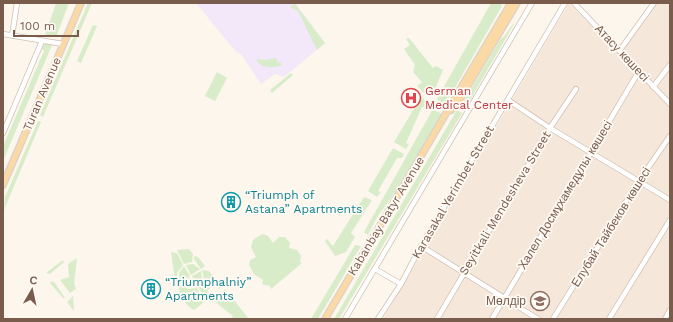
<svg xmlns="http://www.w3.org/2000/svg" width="673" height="322" viewBox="0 0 673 322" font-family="'Work Sans',sans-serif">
<rect width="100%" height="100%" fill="#fdf6ec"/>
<path fill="#f5e8da" d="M569,3l50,51 38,-51h13v316h-287z"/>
<path fill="#f3e8fa" d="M196,3h99l30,40 -41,34 -9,-3 -14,10 -20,-30 -5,-2z"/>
<path fill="#d8ecc9" d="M56,3h13l-13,34 -11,-2z
M88,3h4l-49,114 -3,-2z
M491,3h9l2,3 -57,99 -8,-6z
M295,4l30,39 -8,7 -19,-39 -7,-3v-2z
M513,24h1l-48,83 -4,-3 38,-64 5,-5z
M93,25l4,1 -16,37 -4,-2z
M409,38l24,30 3,-2 7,4 -11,26 -8,-3 -7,-7 5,-4 -9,-10 2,-7 -11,-16 6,-4 -4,-6z
M44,43l8,2 -49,116v-15l41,-95 -2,-2z
M276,58l2,5 2,-1 2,3c-8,3 -20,4 -25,-4v-2l8,1z
M217,72l10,6 -12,23 -10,-5z
M291,73l2,2 -21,18 -2,-3z
M421,97l7,6v3l-6,1 -16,36 3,1 -3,5 -12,-7z
M433,109l9,5 -51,84 -14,19 -9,18 -4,-3z
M457,110l5,3 -123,206h-5z
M38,121l3,1 -37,88 1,-13z
M393,148l11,6 -2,4h-5l-19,33 3,1 -4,5 -9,-6z
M364,197l8,3 -21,33 4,4 -9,15 -11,4 -10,-15 2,-2 6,7z
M262,234l6,2 5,7 6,-6h6l5,6 -1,5 8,2 4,6 -1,6 2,1 -31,26 -1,-3 -8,-2 1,-4 -9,-6 -5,-9 1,-5 6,-3 -5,-10 2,-7z
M355,245l6,1 -43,73h-7z
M189,249l4,5 -1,8 -8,2 -7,-14z
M171,252l6,1 6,12 -6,8 1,9 -3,-2z
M194,256l4,1 7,9 -4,3 -7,-10z
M77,258l-3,25 2,6 -6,4 -10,-13 9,-3 -1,-13z
M63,260l1,2 -14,12 -4,-1z
M193,264l7,5 -9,6 -5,-10z
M184,266l6,10 -10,5 -1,-8z
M202,270l7,1 13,15 -3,3 -5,-5 -7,7 3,5 -4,3 -8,-12 6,-8z
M201,271l1,8 -5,6 -5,-9z
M190,277l5,9 -7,1 -7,-4z
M51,281l4,2 10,15h-2l-13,-15z
M180,284l8,5 9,-1 7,14 -10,8c-9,-4 -13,-15 -16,-24z
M225,289l24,30h-18l2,-3 -19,-15z
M73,296l1,15 -7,-9z"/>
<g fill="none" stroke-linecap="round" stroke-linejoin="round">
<defs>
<path id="minor" d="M574,3l96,101
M3,34l60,10
M12,36l5,-33
M620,50l34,-47
M653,87l17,-22
M508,100l42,28 120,72
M3,133l39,-92
M421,246l117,73
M375,269l26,15
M345,319l187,-316
M378,319l23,-35 20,-38 144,-243
M437,319l113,-191 26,-39
M492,319l147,-248
M553,319l86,-138 31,-45
M609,319l61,-99
M665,319l5,-9"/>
<path id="major" d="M451,110l7,-8 59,-99
M3,185l78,-182
M325,319l186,-316"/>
</defs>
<use href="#minor" stroke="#d1beb0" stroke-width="6"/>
<use href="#major" stroke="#dad1cd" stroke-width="8"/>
<use href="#minor" stroke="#fff" stroke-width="4.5"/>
<use href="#major" stroke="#fbd9a5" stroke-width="5.5"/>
</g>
<defs>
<symbol id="hospital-ring" viewBox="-11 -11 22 22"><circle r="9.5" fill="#fffaf3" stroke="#e0444e" stroke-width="1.5"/><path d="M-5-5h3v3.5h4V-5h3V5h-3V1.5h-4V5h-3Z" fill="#e0444e"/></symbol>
<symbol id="building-ring" viewBox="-11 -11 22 22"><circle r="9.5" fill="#fffaf3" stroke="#0f9aa8" stroke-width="1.5"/><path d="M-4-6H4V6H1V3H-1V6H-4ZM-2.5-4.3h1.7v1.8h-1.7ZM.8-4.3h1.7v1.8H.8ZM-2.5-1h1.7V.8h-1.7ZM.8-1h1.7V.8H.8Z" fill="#0f9aa8"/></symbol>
<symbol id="school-ring" viewBox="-11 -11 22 22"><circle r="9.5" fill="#fffaf3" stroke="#8d6e63" stroke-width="1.5"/><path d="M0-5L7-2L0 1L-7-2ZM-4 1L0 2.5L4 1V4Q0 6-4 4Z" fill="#8d6e63"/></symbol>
</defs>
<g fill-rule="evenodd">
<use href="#hospital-ring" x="400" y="87" width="22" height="22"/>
<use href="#building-ring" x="220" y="191" width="22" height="22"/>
<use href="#building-ring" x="140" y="278" width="22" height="22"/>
<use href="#school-ring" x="529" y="290" width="22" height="22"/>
</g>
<g text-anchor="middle" stroke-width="3.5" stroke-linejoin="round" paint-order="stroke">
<g font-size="12" fill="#7a5c4d" stroke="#fffaf3">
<text transform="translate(622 53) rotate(47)" y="4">Атасу көшесі</text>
<text transform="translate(42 94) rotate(-67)" y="4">Turan Avenue</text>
<text transform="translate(453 192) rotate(-60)" y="4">Karasakal Yerimbet Street</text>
<text transform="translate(565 195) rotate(-59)" y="4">Халел Досмұхамедұлы көшесі</text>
<text transform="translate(505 203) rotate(-59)" y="4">Seyitkali Mendesheva Street</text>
<text transform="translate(386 216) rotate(-59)" y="4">Kabanbay Batyr Avenue</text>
<text transform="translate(611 227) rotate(-58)" y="4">Елубай Тайбеков көшесі</text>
</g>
<g font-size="12" fill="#be3a42" stroke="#fffaf3" text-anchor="start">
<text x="425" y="95">German<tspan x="425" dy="14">Medical Center</tspan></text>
</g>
<g font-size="12" fill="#0d838f" stroke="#fffaf3" text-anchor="start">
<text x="245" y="199">“Triumph of<tspan x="245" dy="14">Astana” Apartments</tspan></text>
<text x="165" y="286">“Triumphalniy”<tspan x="165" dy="14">Apartments</tspan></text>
</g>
<g font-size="12" fill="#785e54" stroke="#fffaf3" text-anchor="end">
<text x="526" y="305">Мөлдір</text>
</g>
</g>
<rect width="673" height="322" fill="none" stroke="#7a5c4d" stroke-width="8"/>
<g transform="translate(32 290) rotate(9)" stroke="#fffaf3" stroke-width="3" paint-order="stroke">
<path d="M0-3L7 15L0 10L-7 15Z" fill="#7a5c4d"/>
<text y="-6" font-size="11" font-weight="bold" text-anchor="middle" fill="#7a5c4d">С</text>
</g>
<path d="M14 30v6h64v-6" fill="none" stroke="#7a5c4d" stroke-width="2"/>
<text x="20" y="30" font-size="12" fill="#7a5c4d" stroke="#fffaf3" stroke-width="3" paint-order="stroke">100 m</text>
</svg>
